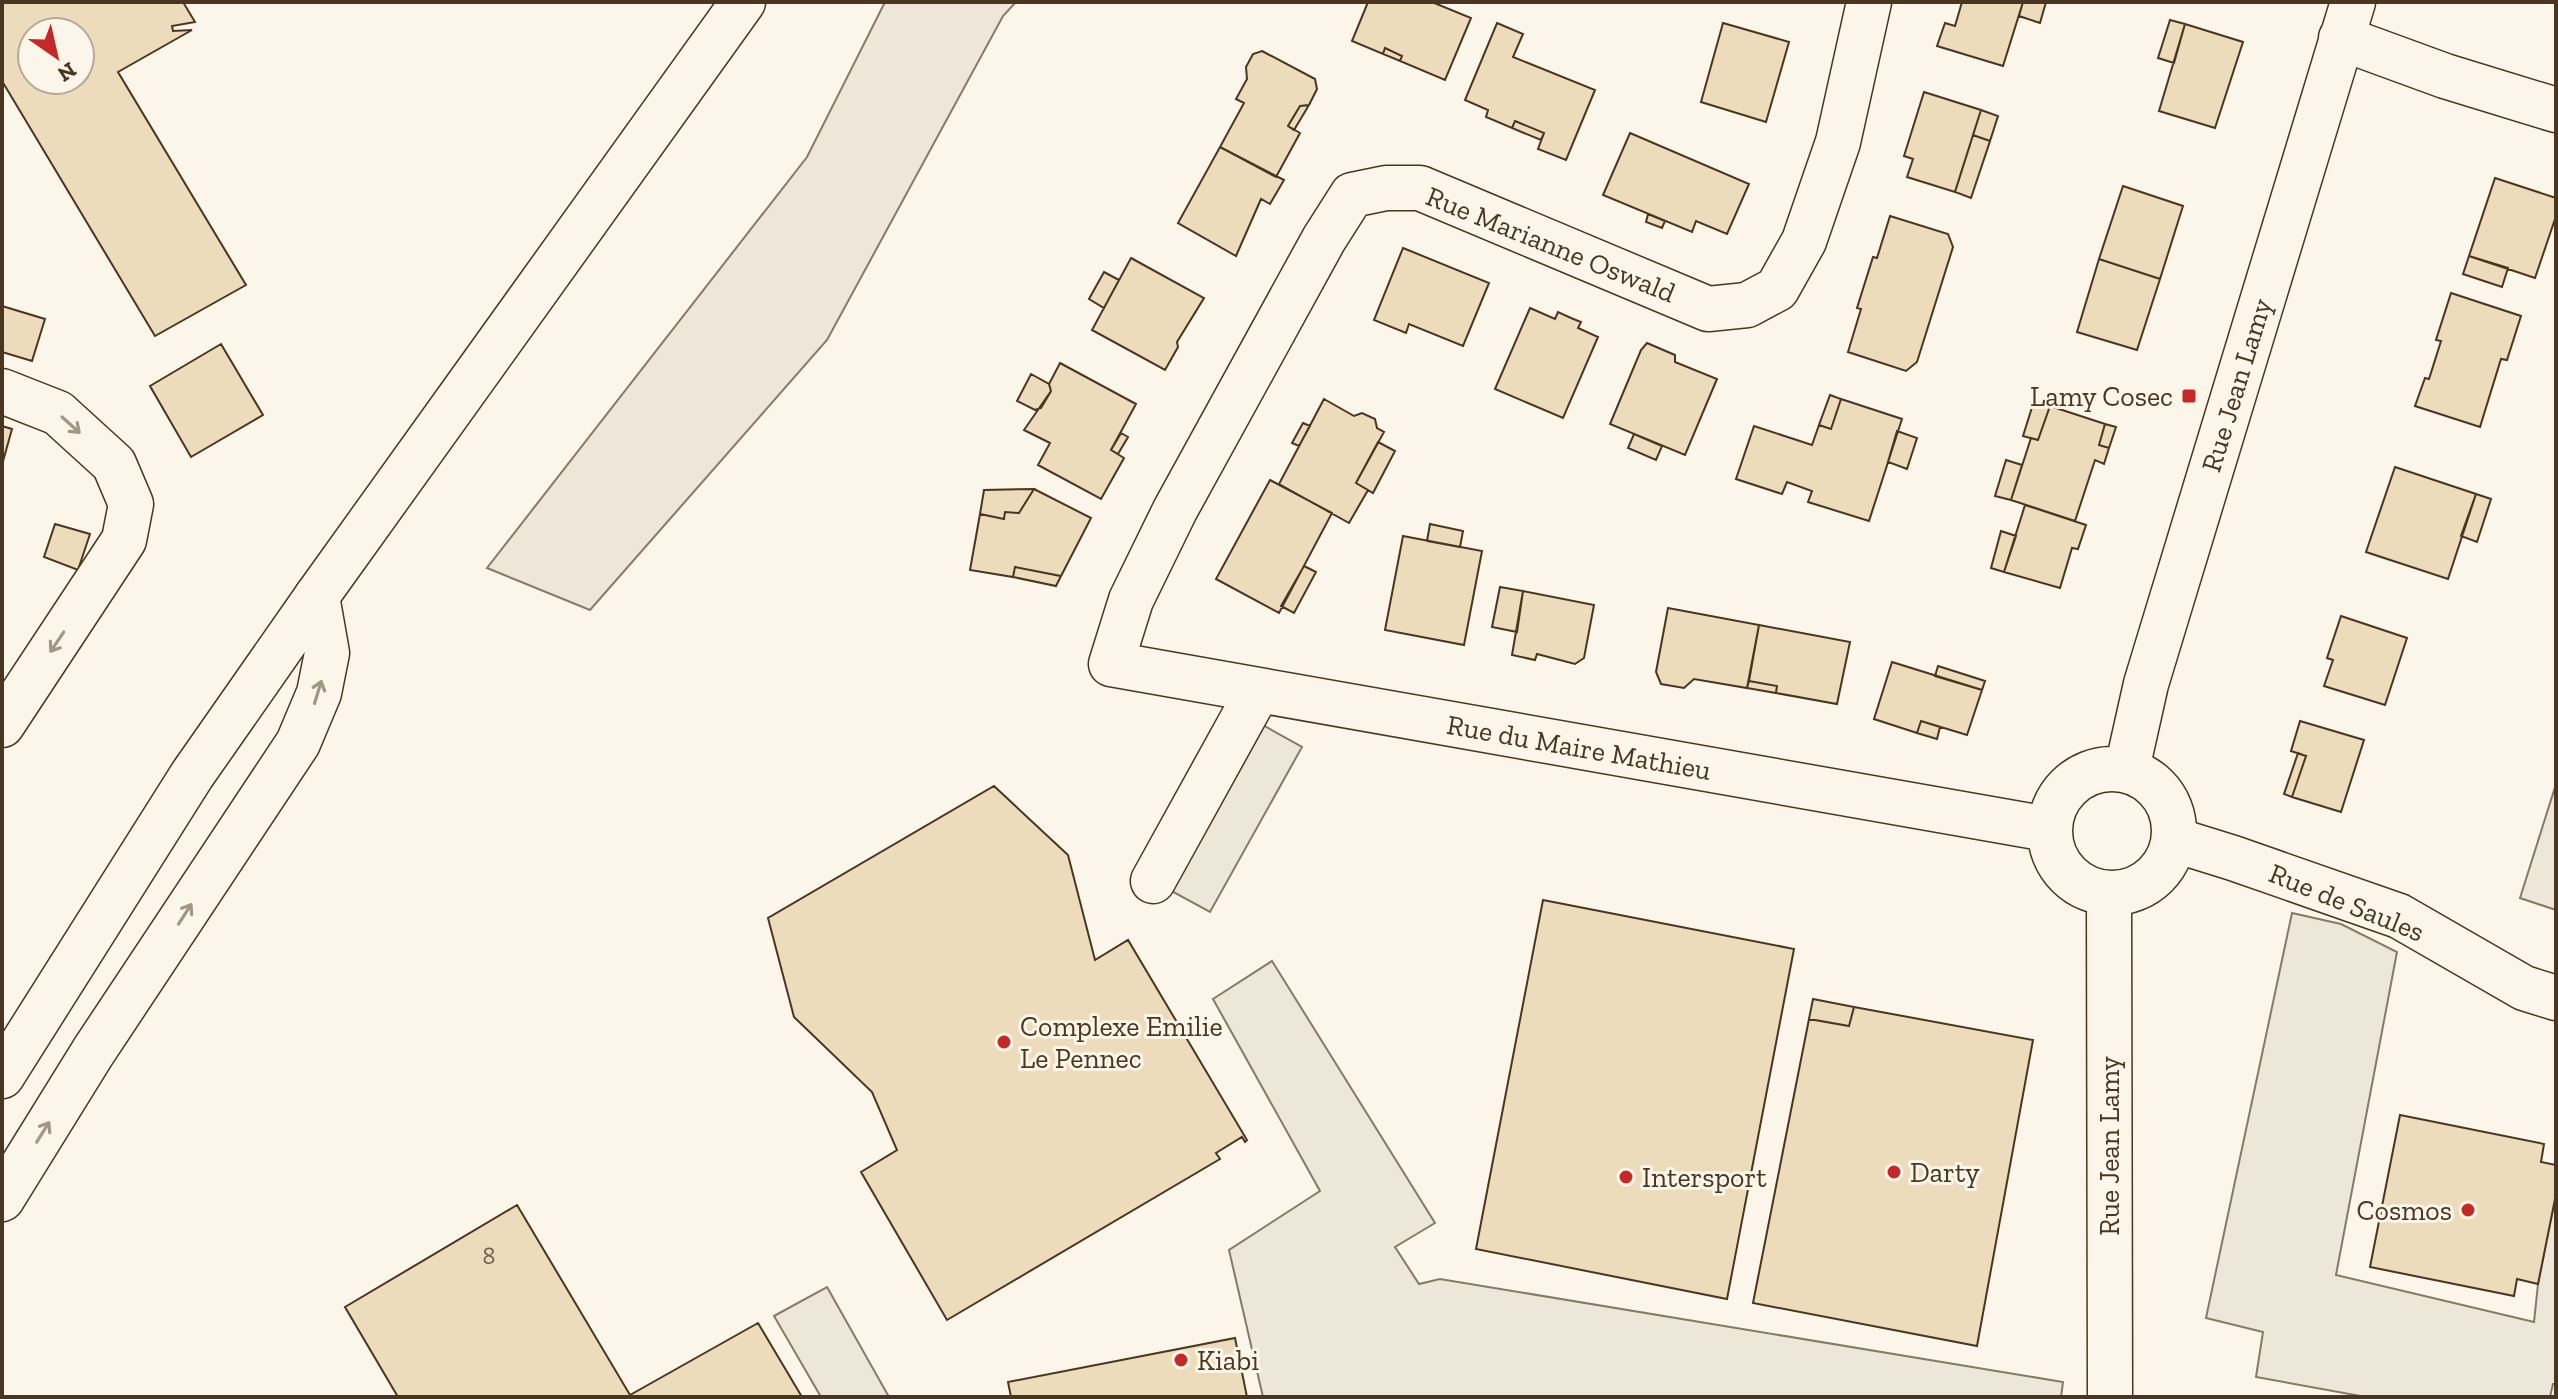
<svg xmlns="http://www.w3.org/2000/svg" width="2558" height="1399" viewBox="0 0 2558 1399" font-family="'Zilla Slab',serif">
<rect width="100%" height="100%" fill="#fbf6e9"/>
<path fill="#ede6d9" stroke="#887966" stroke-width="2" d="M885,2h131l-13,14 -176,324 -237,270 -103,-42 320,-411z"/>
<path fill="#ede7d9" stroke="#887966" stroke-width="2" d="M1245,715l57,32 -92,165 -57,-31z
M2556,784v126l-36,-12z
M2292,913l49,11 56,28 -61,323 198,47 4,-38 18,-90v190h-3l-3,13h-184l-110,-20 7,-45 -57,-14z
M1272,961l163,262 -40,24 24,37 21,-5 623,103 -2,15h-798l-34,-147 91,-59 -107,-192z
M827,1287l62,110h-68l-47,-81z"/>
<path fill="#ecdcbc" stroke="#4a3520" stroke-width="2" fill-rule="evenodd" d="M2,2h181l12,20 -23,4 1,5 19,-1 -74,42 128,213 -91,51 -153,-255zM32,32h48v48h-48z
M1368,2h64l39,16 -26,62 -45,-19 2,-5 -17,-8 -2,6 -31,-13z
M1962,2h61l-20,64 -66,-20 8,-23 10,3z
M2023,2h23l-6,21 -21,-7z
M2170,20l15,4 -11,39 -16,-5z
M1497,23l26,11 -10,23 82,33 -29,70 -28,-11 6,-16 -29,-12 -3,7 -26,-11 2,-7 -23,-10z
M1723,23l66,19 -23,80 -65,-20z
M2185,24l58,18 -28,86 -56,-17z
M1385,48l17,8 -2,5 -17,-7z
M1262,51l53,28 2,10 -8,16 -9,1 -12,20 12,7 -24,44 -56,-30 24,-44 -8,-4 11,-20 -1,-12 7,-13z
M1924,92l57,18 -26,82 -48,-15 6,-18 -9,-3z
M1309,105l-15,25 -6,-4 12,-20z
M1981,110l17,6 -8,25 -17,-6z
M1515,121l29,12 -3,7 -29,-12z
M1630,133l119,51 -22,50 -31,-13 -4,11 -89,-37z
M1973,135l17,6 -19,57 -16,-6z
M1220,147l64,33 -14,24 -9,-5 -25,57 -58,-33z
M2495,178l61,20v18l-21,62 -66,-22z
M2123,186l60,20 -23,73 -61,-20z
M1648,214l17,7 -3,7 -16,-6z
M1890,216l58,18 5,13 -36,115 -11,9 -58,-19 13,-43 -4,-1 16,-51 4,1z
M1403,248l86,35 -26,63 -54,-22 -3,9 -32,-13z
M2469,256l39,12 -6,19 -39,-13z
M1131,258l73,40 -27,44 1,5 -13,23 -73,-40z
M2099,259l61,20 -23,71 -60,-18z
M1104,272l15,8 -15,28 -15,-9z
M2451,293l70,23 -14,44 -6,-1 -21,68 -65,-21 10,-28 4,1 12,-38 -5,-1z
M2,306l43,13 -13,42 -30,-9z
M1530,308l25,11 3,-7 13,6 10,4 -3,6 20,9 -35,81 -68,-29z
M1647,343l28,12v7l42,17 -32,76 -75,-31 31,-74z
M221,344l42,71 -72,42 -41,-71z
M1060,363l76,41 -25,46 13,8 -23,41 -63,-34 12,-22 -26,-13 27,-39 -2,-7z
M1031,374l18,10 2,7 -10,17 -6,2 -18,-9z
M1830,395l11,4 -10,30 -12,-4z
M1324,399l30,17 8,-3 13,6 2,9 7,4 -28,51 12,7 -19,33 -70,-39z
M1841,399l61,20 -33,102 -61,-19 4,-11 -25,-9 -5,12 -46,-15 18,-53 58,19 7,-20 12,4z
M2034,401l16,5 -12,34 -15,-4z
M2050,406l55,18 -6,21 10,3 -5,16 -9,-4 -20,61 -64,-21 20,-62 7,2z
M1303,423l7,3 -11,20 -7,-3z
M2105,424l11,3 -7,21 -10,-3z
M2,426l10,3 -10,36z
M1897,431l20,7 -10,31 -19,-7z
M1121,433l7,4 -10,17 -7,-4z
M1634,434l28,12 -6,14 -28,-12z
M1378,442l17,9 -22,42 -17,-10z
M2006,460l16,5 -11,35 -16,-4z
M2395,467l81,27 -28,85 -82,-27z
M1270,480l62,33 -53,100 -63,-34z
M1034,489l-15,24 -14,-1 -1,7 -24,-5 4,-24z
M1034,489l57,29 -30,58 -46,-9 -2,10 -43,-7 10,-56 24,5 1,-7 14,1z
M2476,494l15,5 -14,43 -16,-6z
M2025,505l61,20 -8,24 -6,-1 -12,40 -56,-16z
M55,524l35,10 -12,36 -34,-13z
M1430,524l33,7 -3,16 -33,-6z
M2001,531l15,5 -12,36 -13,-4z
M1403,536l79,15 -18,94 -79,-15z
M1304,566l12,6 -22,41 -13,-7z
M1015,567l46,9 -5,10 -43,-9z
M1500,587l23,4 -6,41 -25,-5z
M1523,591l71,14 -10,53 -9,6 -38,-10 -2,6 -23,-5z
M1668,608l91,17 -12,63 -53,-9 -10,9 -23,-4 -5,-12z
M2341,616l66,22 -22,67 -61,-19 9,-26 -6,-2z
M1759,625l91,17 -13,62 -61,-11 1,-7 -28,-5z
M1892,662l90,28 -15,45 -46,-14 -4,12 -43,-14z
M1938,666l47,15 -3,9 -47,-14z
M1749,681l28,5 -1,7 -29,-5z
M1921,721l19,6 -3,12 -20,-6z
M2300,721l64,19 -23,72 -49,-15 14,-41 -15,-5z
M2298,753l8,3 -14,41 -8,-3z
M994,786l74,69 27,105 33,-20 119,200 -2,2 -3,-5 -26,16 4,6 -273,161 -86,-148 36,-22 -25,-58 -78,-75 -26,-99z
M1543,900l251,49 -67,350 -251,-50z
M1813,999l41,8 -5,19 -40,-7z
M1854,1007l179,33 -56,306 -224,-43 56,-284 40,7z
M2400,1115l144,29 -3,18 15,3v29l-18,90 -21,-5 -3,17 -144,-29z
M517,1205l113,190 128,-72 44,74h-404l-53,-90z
M1235,1338l12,59h-236l-3,-15z"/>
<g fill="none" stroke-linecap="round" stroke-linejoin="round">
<defs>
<path id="minor" d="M1869,2l-31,140 -34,99 -27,48 -30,16 -39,4 -288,-121h-34l-34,7 -28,44 -149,271 -44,90 -20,64 936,165
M2341,38l104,38 111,34
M2,391l56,22 56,51 17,40 -7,36 -122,185
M2050 831a62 62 0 1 1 124 0a62 62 0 1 1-124 0Z
M2127,769l19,-85 207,-682
M2175,840l58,18 166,58 125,72 32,10
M1153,881l105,-190
M2109,895l1,502
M2,1199l91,-147 205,-309 21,-50 8,-40 -10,-57"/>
<path id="major" d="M2,1076l190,-301 125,-179 426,-594"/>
</defs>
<use href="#minor" stroke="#4a3520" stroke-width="47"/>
<use href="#major" stroke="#4a3520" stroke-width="47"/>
<use href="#minor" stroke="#fbf6e9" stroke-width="44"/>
<use href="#major" stroke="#fbf6e9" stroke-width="44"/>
</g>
<defs><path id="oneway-shaft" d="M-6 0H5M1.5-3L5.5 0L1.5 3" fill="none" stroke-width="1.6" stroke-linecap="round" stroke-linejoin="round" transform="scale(2)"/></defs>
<g stroke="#a29684">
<use href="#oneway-shaft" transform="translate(71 425) rotate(42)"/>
<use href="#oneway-shaft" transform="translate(57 642) rotate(124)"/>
<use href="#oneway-shaft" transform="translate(318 692) rotate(-73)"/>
<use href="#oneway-shaft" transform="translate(185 914) rotate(-57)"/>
<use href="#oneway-shaft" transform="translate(43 1132) rotate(-58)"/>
</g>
<g fill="#c62828" stroke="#fbf6e9" stroke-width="3">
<rect x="2181" y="388" width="16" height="16" rx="4"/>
<circle cx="1004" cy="1042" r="8"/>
<circle cx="1894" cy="1172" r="8"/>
<circle cx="1626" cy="1177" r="8"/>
<circle cx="2468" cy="1210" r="8"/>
<circle cx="1181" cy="1360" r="8"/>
</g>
<g text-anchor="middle" stroke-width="6" stroke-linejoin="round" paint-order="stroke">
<g font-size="24" fill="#725f47">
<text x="489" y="1264">8</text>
</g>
<g font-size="28" fill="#4a3520" stroke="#fbf6e9">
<text transform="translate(1551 244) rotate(22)" y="10">Rue Marianne Oswald</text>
<text transform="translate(2236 385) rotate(-73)" y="10">Rue Jean Lamy</text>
<text transform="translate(1579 747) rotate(10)" y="10">Rue du Maire Mathieu</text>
<text transform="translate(2347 902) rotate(22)" y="10">Rue de Saules</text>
<text transform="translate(2109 1146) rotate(-90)" y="10">Rue Jean Lamy</text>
</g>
<g font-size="28" fill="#4a3520" stroke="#fbf6e9" text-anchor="start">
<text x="2173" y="406" text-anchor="end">Lamy Cosec</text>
<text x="1020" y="1036">Complexe Emilie<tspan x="1020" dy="32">Le Pennec</tspan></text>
<text x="1910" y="1182">Darty</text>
<text x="1642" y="1187">Intersport</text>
<text x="2452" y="1220" text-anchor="end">Cosmos</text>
<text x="1197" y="1370">Kiabi</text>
</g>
</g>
<rect width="2558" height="1399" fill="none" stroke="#4a3520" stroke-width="8"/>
<g transform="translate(56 56) rotate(146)"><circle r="38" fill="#fbf6e9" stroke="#b4a999" stroke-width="2"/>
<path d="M0-6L14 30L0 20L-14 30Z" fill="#c62828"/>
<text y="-12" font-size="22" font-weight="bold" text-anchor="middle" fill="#4a3520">N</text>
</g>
</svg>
